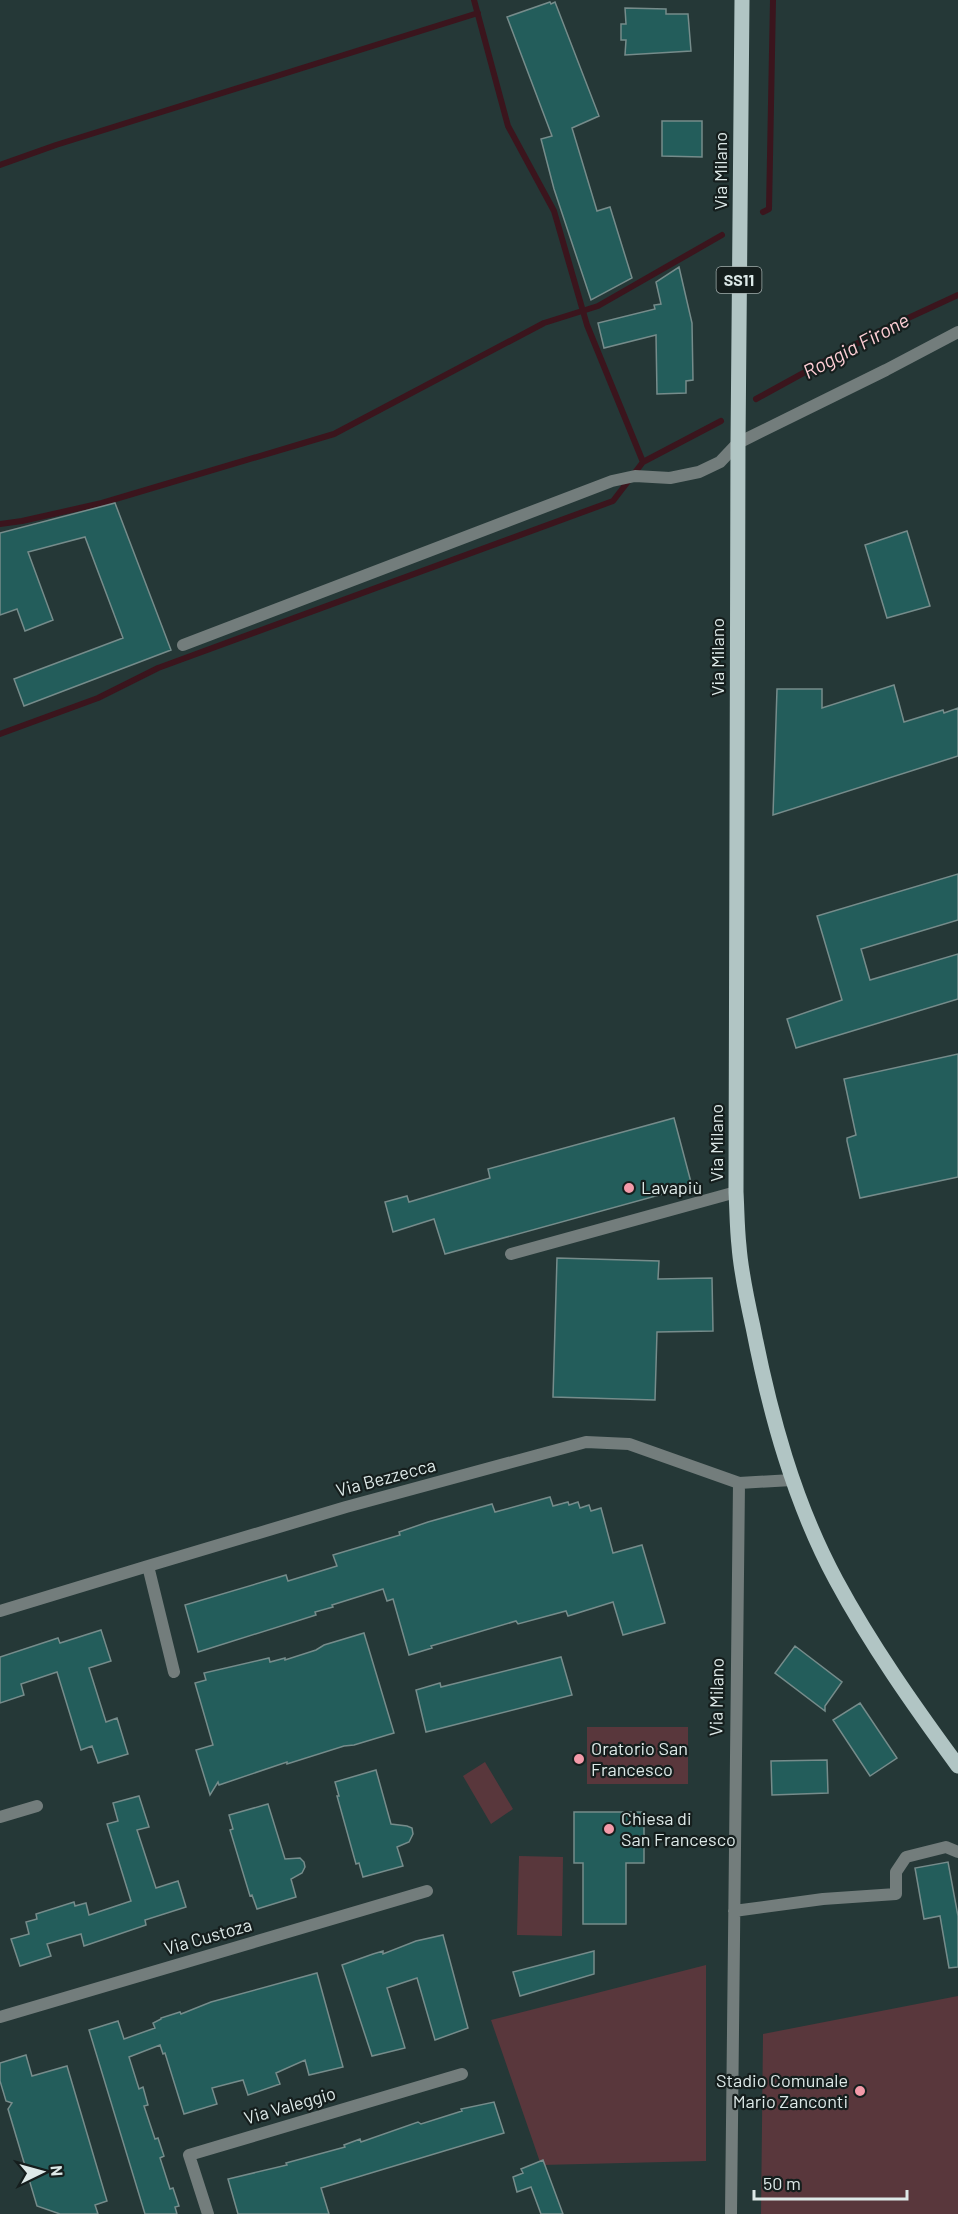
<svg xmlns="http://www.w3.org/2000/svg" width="958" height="2214" viewBox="0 0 958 2214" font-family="Barlow,sans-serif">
<rect width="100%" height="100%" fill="#253837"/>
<path fill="#59373c" d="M587,1727h101v57h-101z
M485,1762l28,47 -22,15 -28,-48z
M519,1856l44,1 -1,79 -45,-1z
M706,1965v196l-165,4 -50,-145z
M958,1996v218h-197l2,-180z"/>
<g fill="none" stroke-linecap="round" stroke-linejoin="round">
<path stroke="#3b151d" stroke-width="6" d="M474,0l34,126 46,85 33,114 56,137
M0,165l56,-20 422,-132
M763,212l6,-3 4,-209
M756,399l122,-67 80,-37
M0,524l22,-3 80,-18 232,-69 210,-111 54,-17 124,-71
M0,734l98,-36 60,-30 455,-167 30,-39 78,-41"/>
</g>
<path fill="#235d5b" stroke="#768c8b" stroke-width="1.5" d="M550,2l1,2 4,-2 44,114 -27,12 25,83 13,-4 22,71 -41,22 -37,-111 -13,-50 11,-3 -45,-119z
M625,8l41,1v5h22l3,37 -66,4 1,-15h-5v-16h5z
M662,121h40v36l-40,-1z
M679,267l13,56 1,57 -7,1v12l-29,1 -1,-59 -52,13 -6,-25 57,-14 -1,-4 7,-1 -5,-22z
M115,503l56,147 -147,56 -10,-27 109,-41 -38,-101 -57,15 25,68 -28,11 -8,-22 -17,6v-82z
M907,531l23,75 -43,12 -22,-73z
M894,685l10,37 39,-12 1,3 14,-5v48l-185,59 4,-126h45v19z
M958,874v46l-97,29 9,31 88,-26v45l-162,49 -9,-29 55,-19 -25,-84z
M958,1054v123l-98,21 -13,-57v-3l9,-3 -12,-56z
M674,1118l18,68 -247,68 -11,-35 -41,13 -8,-30 22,-6 2,6 81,-24 -2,-9z
M557,1258l102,3 -1,18 54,-1 1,53 -56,1 -2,68 -102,-3z
M550,1497l3,9 15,-4 1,3 9,-3 2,6 9,-3 2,6 10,-3 12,45 29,-8 23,78 -42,12 -10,-33 -45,14 -2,-5 -48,13 -2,-3 -85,25 1,2 -23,7 -16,-56 -6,2 -4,-12 -51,16 1,2 -18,5 1,3 -118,37 -13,-47 101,-30 2,6 49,-15 -4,-11 67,-20 -1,-3 29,-10 64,-18 3,8z
M101,1630l10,31 -22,7 17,54 11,-4 11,36 -30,9 -6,-17 -11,4 -24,-78 -36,12 3,11 -24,8v-46l58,-19 2,5z
M364,1633l30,100 -40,12 -10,1 -57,18v-2l-68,23 -1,-3 -8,13 -14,-45 17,-5 -18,-62 11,-3 -2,-7 65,-15 1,4 15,-4v2l31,-10 8,-5z
M795,1646l47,36 -17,24v5l-50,-38z
M561,1657l11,38 -146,37 -10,-42 24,-7 1,4z
M860,1703l37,55 -27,18 -37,-56z
M827,1760l1,33 -56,2 -1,-34z
M376,1770l15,54 16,2 5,2 1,6 -4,8 -12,5 6,19 -40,11 -4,-14 -3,1 -19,-68h2l-4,-14z
M139,1796l10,31 -12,3 19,58 22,-7 8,26 -41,13 1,5 -62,21 -3,-12 -34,10 4,12 -31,10 -9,-27 18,-5 -3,-12 11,-3 -1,-5 38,-12 1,4 11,-3 3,12 42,-14 -24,-77 11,-3 -5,-18z
M268,1804l17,55 15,-1 4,4 1,5 -3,6 -11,6 5,18 -39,12 -5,-14 -2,1 -20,-66 3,-1 -4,-14z
M574,1812h70v51h-18v61h-43v-61h-9z
M948,1862l10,54v51l-9,1 -9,-52 -16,3 -9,-51z
M443,1935l25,93 -33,12 -18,-62 -30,10 18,60 -33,8 -30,-91 31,-11 10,-3v3l33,-13z
M594,1951v23l-74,22 -7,-24z
M317,1973l26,94 -34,8 -4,-15 -29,13 4,11 -32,11 -5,-15 -31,8 5,16 -33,10 -19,-61 -2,1 -3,-9 -31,12 10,32 4,-2 5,18 -4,1 11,33 3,-1 6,18 -4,2 10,31 3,-1 6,18 -4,1 2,7h-32l-56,-184 29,-9 6,18 31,-11 -2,-5 8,-4v-1l19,-6 1,2 30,-12z
M26,2055l6,21 35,-10 40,135 -12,4 3,9h-38l-23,-8 -29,-97 4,-6 -6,-2 -6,-20v-18z
M494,2102l10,31 -183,55 8,26h-91l-10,-35 59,-14 -1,-2 59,-16 -1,-2 16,-6 1,3 57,-20 3,2 41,-13 -1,-2z
M543,2160l20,54h-22l-10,-27 -14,5 -4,-15 10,-4 -2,-4z"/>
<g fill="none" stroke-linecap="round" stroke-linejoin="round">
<path stroke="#737d7c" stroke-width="12" d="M183,645l429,-164 23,-5 35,2 29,-6 21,-10 18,-19 148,-73 72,-38
M511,1254l225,-62
M0,1611l148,-45
M174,1672l-26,-106 198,-59 240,-65 43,2 110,39 53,-3
M0,1817l37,-11
M734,1911l89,-12 73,-5v-22l10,-15 40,-10 12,5
M0,2017l427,-126
M208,2214l-19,-59 273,-81
M731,2214l8,-731"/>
<path stroke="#b1c5c4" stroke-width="15" d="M742,0l-4,443 -2,749c1,18 1,36 3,54 2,27 8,54 14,81 17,87 41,175 83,253 35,65 78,126 122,186"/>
</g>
<g fill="#f39aa9" stroke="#151e1d" stroke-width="2">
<circle cx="629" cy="1188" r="6"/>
<circle cx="579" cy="1759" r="6"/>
<circle cx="609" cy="1829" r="6"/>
<circle cx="860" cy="2091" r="6"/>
</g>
<g text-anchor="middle" stroke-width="4.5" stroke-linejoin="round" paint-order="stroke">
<rect fill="#151e1d" stroke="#a1acab" stroke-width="1.5" x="716.5" y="267" width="45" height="26" rx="4.5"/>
<g font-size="16" font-weight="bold" fill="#dde9e8">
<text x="739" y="286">SS11</text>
</g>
<g font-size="18" fill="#dde9e8" stroke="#151e1d">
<text transform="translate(721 171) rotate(-90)" y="6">Via Milano</text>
<text transform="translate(718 657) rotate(-90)" y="6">Via Milano</text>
<text transform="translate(717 1143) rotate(-90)" y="6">Via Milano</text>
<text transform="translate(386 1478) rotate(-15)" y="6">Via Bezzecca</text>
<text transform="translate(717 1697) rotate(-89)" y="6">Via Milano</text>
<text transform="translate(208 1937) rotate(-16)" y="6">Via Custoza</text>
<text transform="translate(290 2106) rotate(-16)" y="6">Via Valeggio</text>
</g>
<g font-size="18" fill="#dde9e8" stroke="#151e1d" text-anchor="start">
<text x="641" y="1194">Lavapiù</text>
<text x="591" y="1755">Oratorio San<tspan x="591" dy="21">Francesco</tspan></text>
<text x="621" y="1825">Chiesa di<tspan x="621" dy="21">San Francesco</tspan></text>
<text x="848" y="2087" text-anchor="end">Stadio Comunale<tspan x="848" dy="21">Mario Zanconti</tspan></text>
</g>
<g font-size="20" font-style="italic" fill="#feced5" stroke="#151e1d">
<text transform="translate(856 346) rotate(-28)" y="7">Roggia Firone</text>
</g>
</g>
<g transform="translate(42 2172) rotate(85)" stroke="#151e1d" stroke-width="4.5" paint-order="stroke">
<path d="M0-4.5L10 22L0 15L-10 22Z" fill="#dde9e8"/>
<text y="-9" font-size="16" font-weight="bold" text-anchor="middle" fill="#dde9e8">N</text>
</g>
<path d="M754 2190v9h153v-9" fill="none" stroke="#dde9e8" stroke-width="3"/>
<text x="763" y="2190" font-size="18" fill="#dde9e8" stroke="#151e1d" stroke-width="4.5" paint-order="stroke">50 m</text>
</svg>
